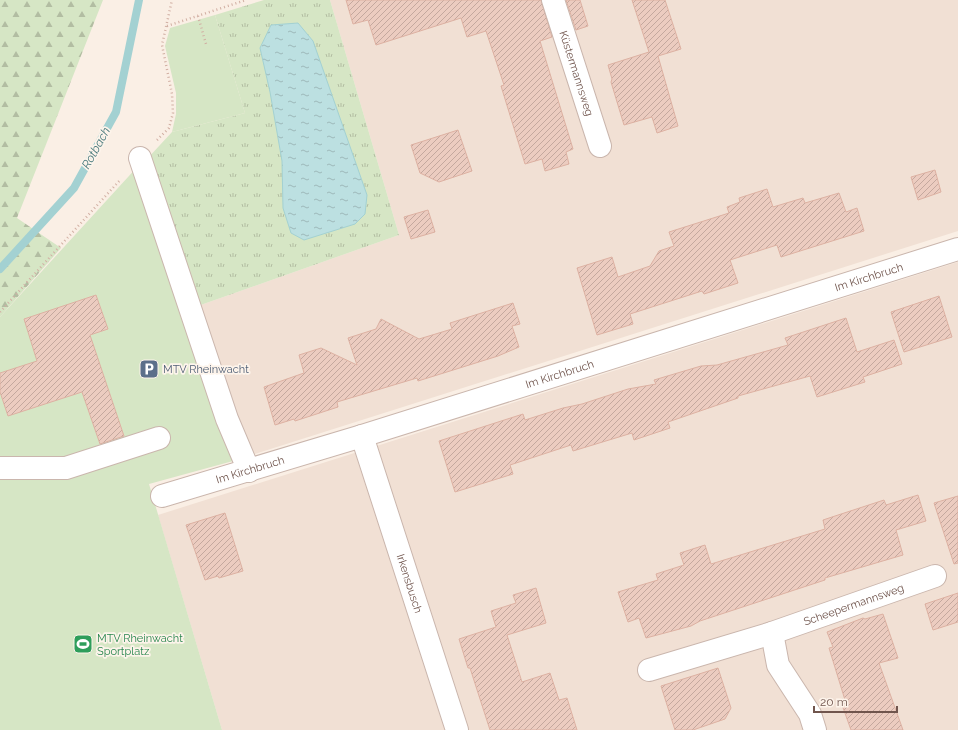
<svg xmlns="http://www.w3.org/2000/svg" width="958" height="730" viewBox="0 0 958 730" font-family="Raleway,sans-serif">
<defs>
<pattern id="grass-tufts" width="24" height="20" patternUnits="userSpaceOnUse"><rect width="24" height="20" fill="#d6e6c5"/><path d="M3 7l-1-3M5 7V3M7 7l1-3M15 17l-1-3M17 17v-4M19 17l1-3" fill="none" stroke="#b2bda2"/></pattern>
<pattern id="forest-firs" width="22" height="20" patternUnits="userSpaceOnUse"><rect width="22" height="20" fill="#d6e6c5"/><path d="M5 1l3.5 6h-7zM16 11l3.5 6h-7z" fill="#b2bda2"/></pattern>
<pattern id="water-ripples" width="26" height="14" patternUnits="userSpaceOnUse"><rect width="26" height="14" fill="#bce0e1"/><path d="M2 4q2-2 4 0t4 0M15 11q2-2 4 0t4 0" fill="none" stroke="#9db8b9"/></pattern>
<pattern id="building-hatch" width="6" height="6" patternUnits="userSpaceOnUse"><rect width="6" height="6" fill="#ecccc0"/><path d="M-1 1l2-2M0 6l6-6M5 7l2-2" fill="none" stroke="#c4a89e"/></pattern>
</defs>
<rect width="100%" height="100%" fill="#faefe5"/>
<path fill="#f1e0d4" d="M330,0h628v231l-725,230 -38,-154 204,-72z
M958,262v468h-736l-64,-215z"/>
<path fill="url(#grass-tufts)" d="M264,0h66l69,235 -204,72 -48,-148 25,-27 73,-19 -30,-98z"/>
<path fill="url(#forest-firs)" d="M0,0h103l-86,218 44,30 -61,69z"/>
<path fill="#d6e6c5" d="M215,15l30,98 -73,19 4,-18v-21l-11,-47 5,-18z
M139,165l94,296 -84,23 73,246h-222v-413z"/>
<path fill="url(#water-ripples)" stroke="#a3d1d2" d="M298,23l15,18 54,154 -2,19 -10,10 -51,16 -13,-7 -8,-25 -1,-47 -12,-69 -10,-44 11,-23z"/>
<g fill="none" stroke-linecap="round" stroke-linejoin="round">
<path stroke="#a3d1d2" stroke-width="8" d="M0,269l74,-81 42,-76 23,-112"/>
</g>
<path fill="url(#building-hatch)" stroke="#ddb1a2" d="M346,0h195l11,37 -12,4 33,108 -7,3 3,12 -24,7 -3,-12 -17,5 -24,-78 3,-1 -18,-54 -19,6 -6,-19 -85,27 -8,-25 -15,4z
M566,0h14l8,26 -12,4z
M632,0h33l16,49 -23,7 20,70 -21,7 -5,-16 -28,8 -13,-43 1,-3 -4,-14 41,-13z
M458,130l14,41 -33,11 -19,-9 -9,-28z
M935,170l6,22 -23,8 -7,-23z
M767,189l6,18 30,-9 2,5 34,-10 7,19 11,-4 7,23 -83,26 -4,-12 -47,15 8,23 -34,11 -2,-3 -72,23 3,10 -36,11 -20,-67 35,-11 6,20 32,-11 9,-15 15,-5 -5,-14 60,-19 -2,-6 13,-5 -1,-4z
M428,210l7,22 -24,7 -7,-22z
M96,295l12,34 -18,6 34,101 -24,8 -18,-52 -74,24 -8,-24v-19l37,-12 -13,-42z
M939,296l13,41 -48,15 -13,-40z
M513,303l7,21 -8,2 7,21 -21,9 -80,25 -1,-3 -80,24 1,5 -43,14 -1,-2 -19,6 -11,-38 40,-14 -5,-18 22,-7 36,17 -9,-27 28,-9 5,-10 38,20 33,-10 -2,-6z
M846,318l11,34 37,-12 8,24 -39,13 2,5 -48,15 -7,-21 -72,20v2l-70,24 2,6 -36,12 -2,-7 -59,18 -2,-6 -61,20 3,9 -58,18 -16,-51 84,-27 2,6 38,-12 19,-4 46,-15 28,-5 -2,-4 47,-14 16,-1 71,-20 -3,-7z
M918,495l8,26 -30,9 7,25 -78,23v2l-125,41 -9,5 -45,12 -7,-20 -11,4 -10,-30 40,-12 -2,-6 28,-9 -4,-12 25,-8 6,19 114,-35 -2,-9 12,-4 49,-16 2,5z
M958,496v67l-4,1 -20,-61z
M225,513l18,58 -24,7 -1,-2 -13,4 -19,-55z
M536,588l10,35 -39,12 15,47 28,-9 9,27 8,-2 10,32h-87l-20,-62h-2l-9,-29 37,-12 -5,-16 25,-8 -3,-8z
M958,593v29l-25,8 -8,-26z
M883,614l15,44 -19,5 24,67h-52l-10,-28 4,-2 -16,-52 4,-1 -6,-15 36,-14 2,1z
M718,668l13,40 -6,11 -32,11h-18l-14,-44z"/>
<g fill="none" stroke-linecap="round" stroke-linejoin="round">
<defs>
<g id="minor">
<path id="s1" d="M553,0l47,146"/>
<path d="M140,158l87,261 22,52"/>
<path id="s2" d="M362,436l95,294"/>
<path d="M0,468h66l93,-30"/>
<path id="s3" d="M162,496l200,-60 596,-187"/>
<path d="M772,633l6,32 32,49 5,16"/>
<path id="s4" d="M649,670l123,-37 163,-57"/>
</g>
</defs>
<use href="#minor" stroke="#cab6ad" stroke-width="24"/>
<path stroke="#d1afa3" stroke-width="2.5" stroke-dasharray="1 3" stroke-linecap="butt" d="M198,16l8,28
M167,26l79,-26
M157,140l12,-12 4,-15 -1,-19 -10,-49 10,-45
M0,312l121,-133"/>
<use href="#minor" stroke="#fff" stroke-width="22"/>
</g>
<defs>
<symbol id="parking-square" viewBox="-11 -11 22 22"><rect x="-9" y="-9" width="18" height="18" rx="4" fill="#5c6f8a" stroke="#fdf4eb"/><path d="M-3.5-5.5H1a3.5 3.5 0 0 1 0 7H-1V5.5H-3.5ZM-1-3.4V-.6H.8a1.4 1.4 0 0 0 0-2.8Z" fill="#fff"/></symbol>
<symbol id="stadium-square" viewBox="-11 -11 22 22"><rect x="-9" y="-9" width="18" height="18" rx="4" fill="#2e9e5b" stroke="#fdf4eb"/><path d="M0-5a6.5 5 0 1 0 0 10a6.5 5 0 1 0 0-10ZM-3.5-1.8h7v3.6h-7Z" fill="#fff"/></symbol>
</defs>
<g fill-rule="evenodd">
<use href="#parking-square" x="138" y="358" width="22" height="22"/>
<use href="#stadium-square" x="72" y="633" width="22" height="22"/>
</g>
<g text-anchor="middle" stroke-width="3.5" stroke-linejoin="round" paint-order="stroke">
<g font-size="11" fill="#70554d" stroke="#fdf4eb">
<text dy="4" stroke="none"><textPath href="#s1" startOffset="77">Küstermannsweg</textPath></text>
<text dy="4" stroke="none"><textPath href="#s3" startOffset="740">Im Kirchbruch</textPath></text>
<text dy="4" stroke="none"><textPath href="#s3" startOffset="416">Im Kirchbruch</textPath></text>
<text dy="4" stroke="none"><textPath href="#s3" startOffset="92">Im Kirchbruch</textPath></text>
<text dy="4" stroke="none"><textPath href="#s2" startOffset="155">Irkensbusch</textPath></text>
<text dy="4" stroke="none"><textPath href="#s4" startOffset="215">Scheepermannsweg</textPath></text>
</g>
<g font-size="11" fill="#4e5e75" stroke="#fdf4eb" text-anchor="start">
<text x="163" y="373">MTV Rheinwacht</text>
</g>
<g font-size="11" fill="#27864d" stroke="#fdf4eb" text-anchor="start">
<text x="97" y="642">MTV Rheinwacht<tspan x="97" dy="13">Sportplatz</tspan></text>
</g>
<g font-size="12" font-style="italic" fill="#46787b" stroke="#fdf4eb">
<text transform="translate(96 148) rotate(-61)" y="4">Rotbach</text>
</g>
</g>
<path d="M814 706v6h83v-6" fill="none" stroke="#70554d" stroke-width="2"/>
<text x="820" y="706" font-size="12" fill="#70554d" stroke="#fdf4eb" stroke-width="3" paint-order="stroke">20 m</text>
</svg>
